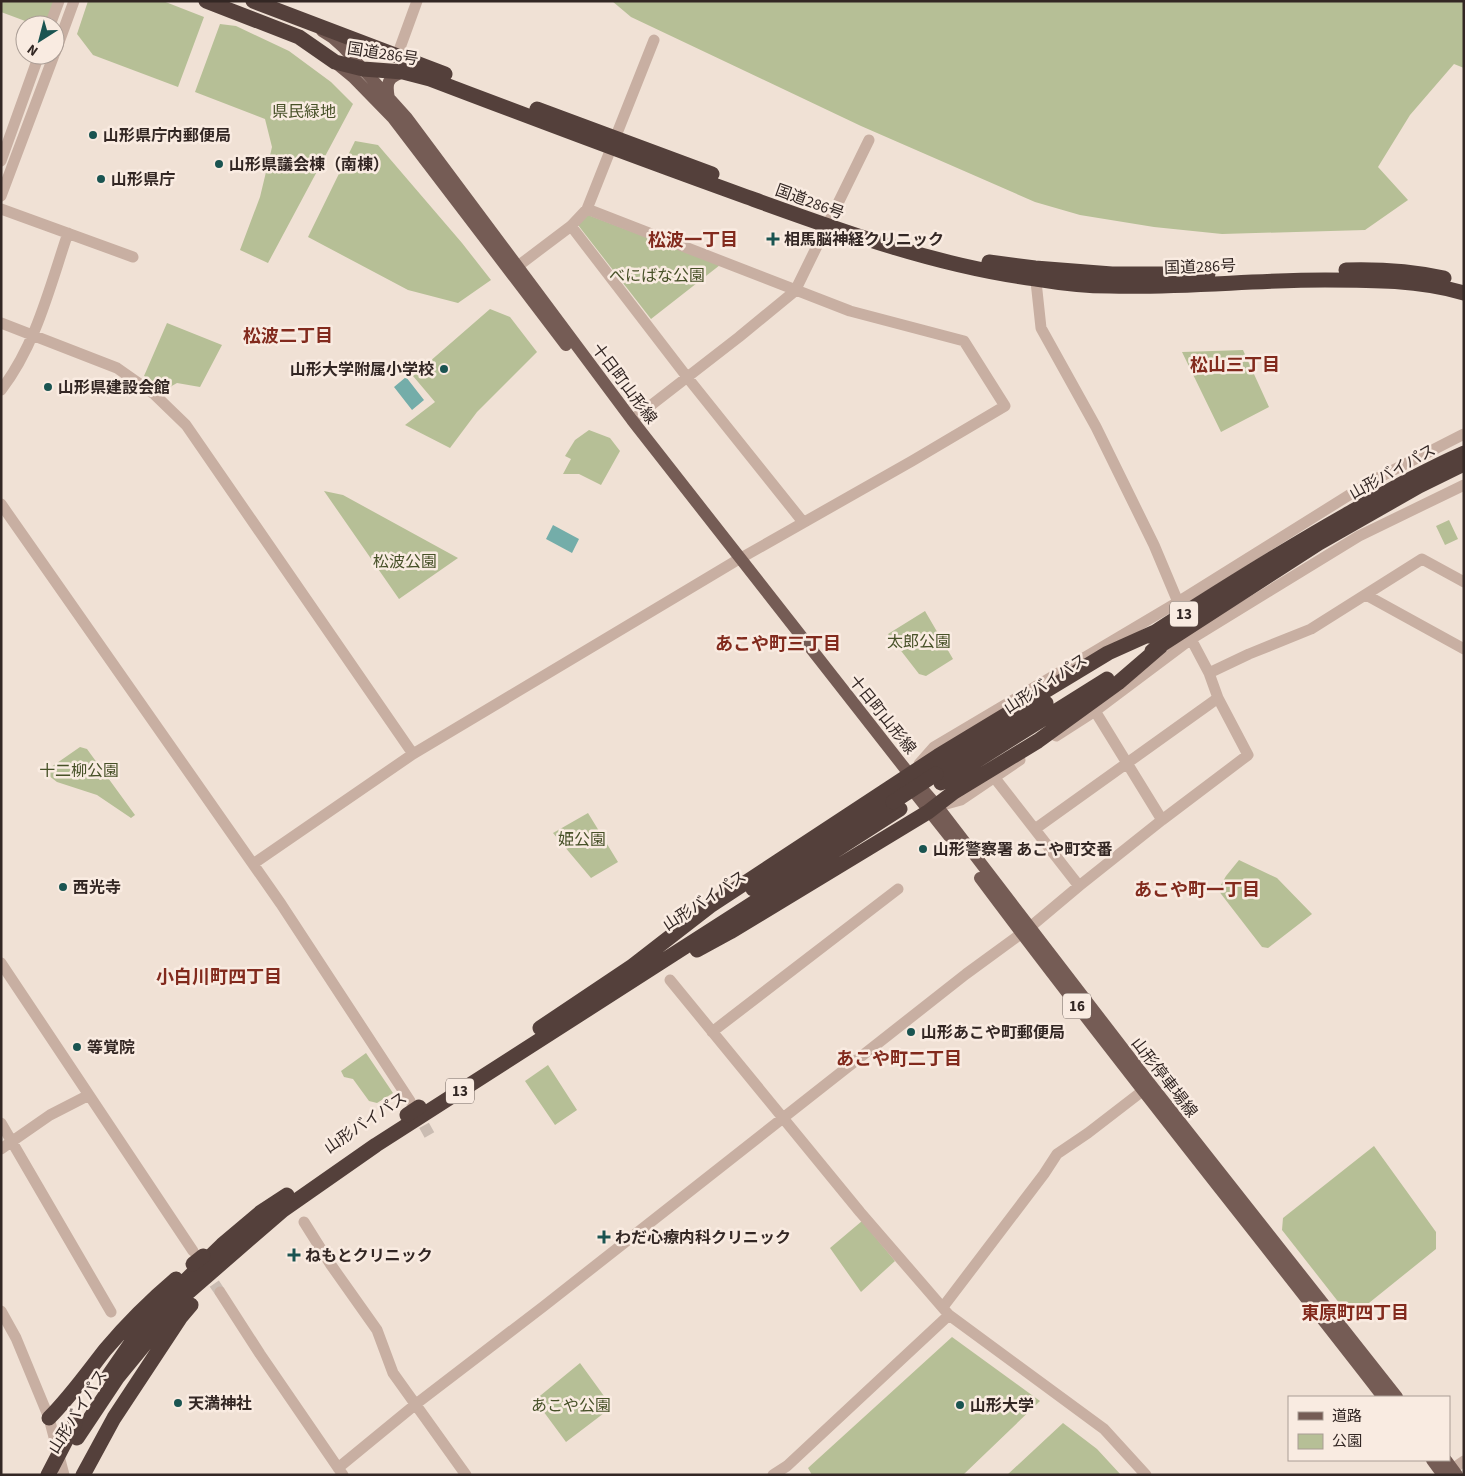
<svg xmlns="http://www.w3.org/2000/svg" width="1465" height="1476" viewBox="0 0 1465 1476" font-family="'Source Sans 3','Noto Sans JP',sans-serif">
<rect width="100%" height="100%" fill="#f0e1d5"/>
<path fill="#b6bf96" d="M1,1h54l-9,24h-10l-35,-13z
M88,1h75l41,16 -26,70 -85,-32 -16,-21z
M612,1h852v67l-10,-4 -44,51 -32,52 30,33 -43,30 -143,4 -68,-7 -74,-12 -45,-13 -174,-76 -230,-109z
M220,24l16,2 53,25 42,31 22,22 -85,159 -28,-13 20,-53 12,-50 -7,-28 -70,-27z
M355,141l23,4 84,98 29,37 -33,23 -50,-13 -100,-53z
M588,215l132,50 -69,54 -73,-94z
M490,309l20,8 27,35 -60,60 -27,36 -45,-23 30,-23 -22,-26z
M167,323l55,22 -22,42 -23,-4 -14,8 -19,-15z
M1243,350l26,57 -48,25 -39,-80z
M589,430l21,8 10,13 -19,34 -22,-11h-16l8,-15 -6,-3 10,-16z
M324,491l19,4 115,63 -59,41z
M1449,520l9,19 -13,6 -9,-19z
M925,611l28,48 -27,17 -7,-2 -31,-40z
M80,747l7,2 48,66 -4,3 -34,-23 -40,-13 -13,-10z
M588,813l30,49 -27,16 -38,-45z
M1239,860l38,18 35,36 -44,34 -6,-1 -44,-57 8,-14z
M366,1053l27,40 -16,10 -8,-2 -16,-22 -9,-2 -3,-6z
M548,1065l29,45 -22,15 -30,-44z
M1374,1146l62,86v17l-82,66 -7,-2 -65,-83 1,-12z
M862,1221l33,40 -34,31 -31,-44z
M952,1337l88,64 -77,74h-151l-4,-7z
M580,1363l32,44 -46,35 -31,-42z
M1063,1423l34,26 24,26h-114z"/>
<path fill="#74ada9" d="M406,377l18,23 -12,10 -18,-23z
M553,525l26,14 -7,14 -26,-14z"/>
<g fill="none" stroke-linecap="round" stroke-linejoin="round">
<path stroke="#cabcb2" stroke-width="11" stroke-dasharray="11 5.5" stroke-linecap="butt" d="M416,1111l14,25
M205,1270l15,22"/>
<path stroke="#c8afa2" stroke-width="11" d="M50,25l9,-24
M55,53l19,-52
M397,56l20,-55
M1,161l38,-106
M1,196l53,-141
M1,209l132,48
M571,226l116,151 116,145
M518,266l53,-40 16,-17 67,-169
M1035,272l6,56 55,99 58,118 24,57
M1,323l116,45 37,26 32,31 227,329
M1,390c35,-45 49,-104 67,-157
M632,420l107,-83 56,-46 74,-151
M1,504l280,400 129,197
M1366,595l98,54
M1209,673l40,-19 62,-25 111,-70 42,23
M1095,711l67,109
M1056,736l39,-25 96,-72 168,-103 105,-51
M919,764l15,-17 244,-145 192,-120 94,-48
M994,777l85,109
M939,806l22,-6 59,-40
M1035,829l183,-131
M253,864l160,-110 321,-192 178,-101 93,-55 -41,-65 -114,-30 -263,-102
M1,963l192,288
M670,980l190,232 89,103 155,114 42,46
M712,1032l186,-143
M1,1123l110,189
M1,1149l49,-34 39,-20
M304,1222l27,43 46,65 16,43 73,102
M220,1292l40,62 83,121
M943,1307l101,-133 13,-20 31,-21 61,-47
M1,1311l15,27 33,80 15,57
M338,1468l78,-64 128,-98 422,-332 63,-46 50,-42 83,-66 86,-65 -30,-57 -9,-25 -18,-34
M1445,1474l19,-13
M773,1475l14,-9 162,-151"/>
<path stroke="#755c55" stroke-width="12" d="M322,31l11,7 10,9 64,71 225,302 278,355 27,31 214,279 246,312
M336,63l17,14 40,41 173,227
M389,99c-3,-16 -2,-21 14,-27
M907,783l42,53
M980,878c131,176 269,346 403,519
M1432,1460l11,15
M1446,1460l11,15"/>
<path stroke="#54403b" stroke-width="15" d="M206,1l93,36 36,25 28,7 40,3 27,7c105,40 211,80 317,118 94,34 189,69 289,82 24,4 50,7 74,7 72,2 144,-6 215,-6 47,0 94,0 139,13
M253,1l192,73
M537,109l175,65
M989,262l46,6 77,6h96
M1346,270c33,-1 65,1 98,8
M1149,636c65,-42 130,-83 197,-121 39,-22 77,-44 118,-62
M1152,651l167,-108 100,-57 45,-22
M936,774l110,-71
M941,783l166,-104
M753,889l140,-87
M697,950l33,-18 198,-120 26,-20 84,-51 80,-58 43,-37
M630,968l80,-62 228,-150 170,-103 49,-22
M540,1028l97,-65
M109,1375l31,-45 43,-47 39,-38 39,-33 26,-17
M49,1418c21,-21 38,-45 56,-68 22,-26 45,-49 71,-71
M77,1438l40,-60 68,-83 98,-85 93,-65 524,-336
M83,1475l31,-57 66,-100 11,-13"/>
<path stroke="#54403b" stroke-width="15" d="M893,802l43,-28
M407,1115l12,-8
M193,1264l10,-8
M48,1475l27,-52"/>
</g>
<g fill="#1a5451" stroke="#f9ebe1" stroke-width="2">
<circle cx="93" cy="135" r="5"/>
<circle cx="219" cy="164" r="5"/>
<circle cx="101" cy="179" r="5"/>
<path d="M770.5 231.5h5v5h5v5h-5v5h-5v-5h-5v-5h5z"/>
<circle cx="444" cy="369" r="5"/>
<circle cx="48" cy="387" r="5"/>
<circle cx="923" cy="849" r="5"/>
<circle cx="63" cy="887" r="5"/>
<circle cx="911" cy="1032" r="5"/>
<circle cx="77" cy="1047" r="5"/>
<path d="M601.5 1229.5h5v5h5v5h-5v5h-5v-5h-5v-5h5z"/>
<path d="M291.5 1247.5h5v5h5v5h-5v5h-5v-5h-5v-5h5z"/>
<circle cx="178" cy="1403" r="5"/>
<circle cx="960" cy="1405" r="5"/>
</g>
<g text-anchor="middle" stroke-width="5" stroke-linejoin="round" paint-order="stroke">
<g fill="#f9ebe1" stroke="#6e625d" stroke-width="1">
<rect x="1170" y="601.5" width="28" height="25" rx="4"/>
<rect x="1063" y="993.5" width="28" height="25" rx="4"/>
<rect x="446" y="1078.5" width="28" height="25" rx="4"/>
</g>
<g font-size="15" font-weight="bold" fill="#332724">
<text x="1184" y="619">13</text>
<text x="1077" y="1011">16</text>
<text x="460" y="1096">13</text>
</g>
<g font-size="16" fill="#332724" stroke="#f9ebe1">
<text transform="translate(383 53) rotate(9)" y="6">国道286号</text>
<text transform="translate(810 201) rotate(20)" y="6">国道286号</text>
<text transform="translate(1200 266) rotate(-2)" y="6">国道286号</text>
<text transform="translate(625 383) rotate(53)" y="6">十日町山形線</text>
<text transform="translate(1392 471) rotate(-29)" y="6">山形バイパス</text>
<text transform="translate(1045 683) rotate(-33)" y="6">山形バイパス</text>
<text transform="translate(883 714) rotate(51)" y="6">十日町山形線</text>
<text transform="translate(704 900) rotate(-33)" y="6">山形バイパス</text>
<text transform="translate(1165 1077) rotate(52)" y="6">山形停車場線</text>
<text transform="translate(365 1122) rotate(-34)" y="6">山形バイパス</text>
<text transform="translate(77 1411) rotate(-58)" y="6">山形バイパス</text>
</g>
<g font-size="16" fill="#475128" stroke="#f9ebe1">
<text x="304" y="117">県民緑地</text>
<text x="657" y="281">べにばな公園</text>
<text x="405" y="567">松波公園</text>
<text x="919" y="647">太郎公園</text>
<text x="79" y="776">十二柳公園</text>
<text x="582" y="845">姫公園</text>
<text x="571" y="1411">あこや公園</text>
</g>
<g font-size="16" font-weight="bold" fill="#332724" stroke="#f9ebe1" text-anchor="start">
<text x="103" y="141">山形県庁内郵便局</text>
<text x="229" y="170">山形県議会棟（南棟）</text>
<text x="111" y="185">山形県庁</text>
<text x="784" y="245">相馬脳神経クリニック</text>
<text x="434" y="375" text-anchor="end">山形大学附属小学校</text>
<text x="58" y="393">山形県建設会館</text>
<text x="933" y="855">山形警察署 あこや町交番</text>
<text x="73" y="893">西光寺</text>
<text x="921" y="1038">山形あこや町郵便局</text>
<text x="87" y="1053">等覚院</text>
<text x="615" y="1243">わだ心療内科クリニック</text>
<text x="305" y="1261">ねもとクリニック</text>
<text x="188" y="1409">天満神社</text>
<text x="970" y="1411">山形大学</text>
</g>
<g font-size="18" font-weight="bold" fill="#822a1d" stroke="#f9ebe1">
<text x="693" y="246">松波一丁目</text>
<text x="288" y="342">松波二丁目</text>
<text x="1235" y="371">松山三丁目</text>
<text x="778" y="650">あこや町三丁目</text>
<text x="1197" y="896">あこや町一丁目</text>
<text x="219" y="983">小白川町四丁目</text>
<text x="899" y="1065">あこや町二丁目</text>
<text x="1355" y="1319">東原町四丁目</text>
</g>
</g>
<rect width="1465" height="1476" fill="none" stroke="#332724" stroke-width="5"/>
<rect x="1288" y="1396" width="162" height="65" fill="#f9ebe1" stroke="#aa9d95"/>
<rect x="1298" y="1412" width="25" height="8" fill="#755c55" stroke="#aa9d95"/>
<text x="1332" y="1421" font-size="15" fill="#332724">道路</text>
<rect x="1298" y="1434" width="25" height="15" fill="#b6bf96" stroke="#aa9d95"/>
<text x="1332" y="1446" font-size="15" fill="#332724">公園</text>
<g transform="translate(40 40) rotate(216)"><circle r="24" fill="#f9ebe1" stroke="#aa9d95"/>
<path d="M0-4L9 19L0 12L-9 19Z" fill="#1a5451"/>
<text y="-8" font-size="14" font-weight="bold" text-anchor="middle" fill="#332724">N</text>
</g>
</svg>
